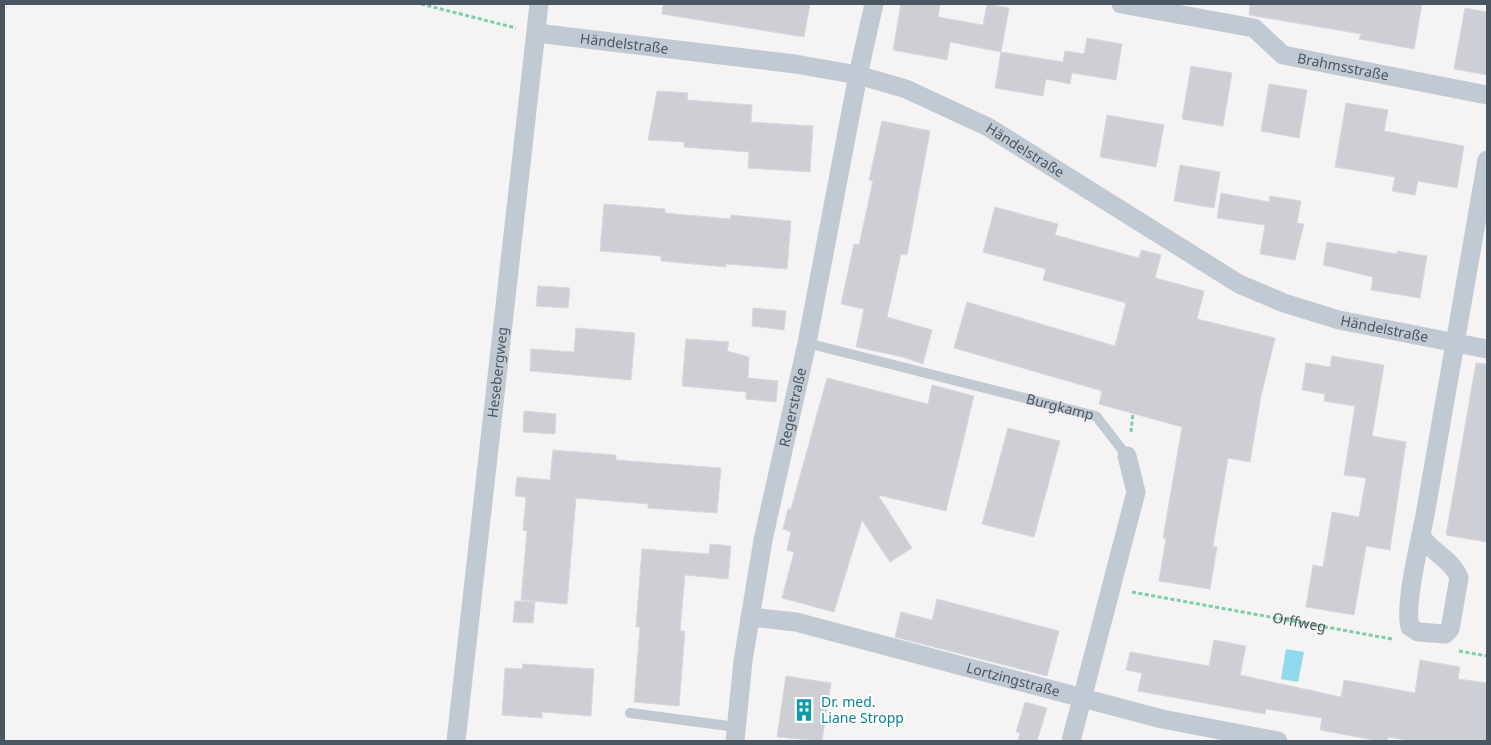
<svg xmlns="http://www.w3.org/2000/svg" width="1491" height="745" viewBox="0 0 1491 745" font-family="'Noto Sans',sans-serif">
<rect width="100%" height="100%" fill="#f5f3f3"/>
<path fill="#90daee" d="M1286,649l18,3 -6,30 -17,-3z"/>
<path fill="#cdcfd5" stroke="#d7d9de" d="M663,4h147l-6,33 -142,-23z
M901,4h39l-2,13 45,8 4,-21 22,4 -8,44 -51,-10 -3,18 -54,-10z
M1250,4h172l-8,45 -55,-10 2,-5 -112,-19z
M1465,8l22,4v63l-33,-6z
M1087,38l35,6 -6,36 -44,-7 -2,11 -24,-5 -3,17 -48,-8 6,-36 62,10 2,-11 19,3z
M1191,66l41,7 -9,53 -41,-7z
M1269,84l38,6 -8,48 -38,-7z
M657,91l31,2 -1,7 65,5 -1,17 62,4 -3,46 -62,-4 1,-16 -65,-5v-5l-36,-2z
M1346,103l42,7 -4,21 80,15 -7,42 -39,-7 -3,14 -23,-4 3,-14 -60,-10z
M1107,115l57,10 -8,42 -56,-10z
M882,121l48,10 -23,124 -6,-1 -14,63 45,13 -9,34 -20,-7 -47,-10 8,-38 -23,-5 13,-60 5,1 14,-64 -4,-1z
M1180,165l40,7 -6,36 -40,-7z
M1221,193l48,9 1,-6 31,5 -4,22 7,1 -9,36 -35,-6 5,-29 -48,-7z
M604,204l61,5v4l65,6 1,-4 60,6 -4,48 -61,-5v3l-65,-6v-5l-61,-5z
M995,207l63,17 -3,11 84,23 2,-8 20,5 -6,23 49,13 -7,28 78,19 -14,58 -11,66 -22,-4 -15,88 4,1 -7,42 -51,-8 7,-43h-3l19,-111 -83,-23 3,-13 -148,-43 13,-46 148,44 11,-43 -83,-23 3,-11 -63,-17z
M1327,242l70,12v-3l30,5 -7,42 -49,-8 2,-13 -50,-12z
M538,286l32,2 -2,20 -32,-2z
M753,308l33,3 -2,19 -32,-4z
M576,328l59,5 -4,47 -101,-9 1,-22 43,3z
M686,339l43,3 -2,9 22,6 -1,21 30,3 -2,21 -30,-3v-7l-64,-6z
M1332,356l52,9 -12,71 34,6 -16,108 -24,-4 -12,69 -48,-8 7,-42 10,2 9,-55 27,5 7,-39 -22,-3 11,-69 -31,-5 1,-7 -23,-4 4,-27 24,4z
M1476,363l11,1v178l-41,-7z
M827,378l101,26 4,-19 42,11 -28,115 -68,-16 34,53 -22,14 -28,-42 -28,92 -52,-14 12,-46 -7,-2 4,-18 -8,-3 5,-20h3z
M524,411l32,3 -1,20 -32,-2z
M1008,428l52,13 -26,96 -52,-13z
M553,450l63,5v5l105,8 -4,45 -69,-5v-4l-72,-6 -9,106 -46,-4 6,-69 -4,-1 3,-33 -11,-1 2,-19 33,3z
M710,544l21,2 -3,33 -43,-4 -5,56h5l-6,75 -45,-4 6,-75h-4l6,-78 67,5z
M937,599l122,32 -12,45 -152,-39 6,-25 31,8z
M515,601l20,1 -2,21 -20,-1z
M1214,640l32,6 -6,29 101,22 3,-17 71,13 5,-33 40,7 -2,12 29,4v58h-74l-25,-4 -1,4h-8l-59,-11 2,-12 -56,-9 -1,5 -127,-23 4,-18 -16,-3 4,-18 79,14z
M523,664l71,5 -3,47 -49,-4v6l-40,-3 3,-47 17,1z
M786,676l45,7 -9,58 -45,-4z
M1025,702l22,6 -10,33h-19l2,-8 -4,-1z"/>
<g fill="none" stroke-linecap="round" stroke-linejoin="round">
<g stroke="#7ad0a6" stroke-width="3" stroke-dasharray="4 2.5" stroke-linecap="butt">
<path d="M421,4l95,24"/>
<path d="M1131,432l2,-19"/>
<path id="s1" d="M1132,592l260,47"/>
<path d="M1459,651l28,5"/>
</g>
<g stroke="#c1cad2" stroke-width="10">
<path id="s2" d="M807,343l289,73 31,40"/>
<path d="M630,713l106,14"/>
</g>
<g stroke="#c1cad2" stroke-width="19">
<path id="s3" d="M1121,4l133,24 29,27 204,40"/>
<path id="s4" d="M536,33l259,31 63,11 48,14 82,38 251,157 45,19 55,17 148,29"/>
<path d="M1421,536c10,16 32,24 38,42l-9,51 -5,5 -27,-2 -8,-5c-6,-23 10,-85 15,-112 20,-119 41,-237 62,-355"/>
<path id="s5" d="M750,617l46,5 366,97 116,22"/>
<path id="s6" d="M456,741l83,-737"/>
<path id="s7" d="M735,741l8,-80 20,-121 44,-197 51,-268 16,-71"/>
<path d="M1071,741l65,-249 -9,-36"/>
</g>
</g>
<defs>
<symbol id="building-bare" viewBox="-9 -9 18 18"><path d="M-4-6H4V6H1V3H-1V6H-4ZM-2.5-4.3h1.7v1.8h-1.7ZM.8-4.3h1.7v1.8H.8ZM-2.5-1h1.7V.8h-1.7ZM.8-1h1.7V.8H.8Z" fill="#0f9aa8" stroke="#fff" stroke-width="2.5" paint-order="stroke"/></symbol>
</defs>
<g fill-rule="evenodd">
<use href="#building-bare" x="788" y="694" width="32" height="32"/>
</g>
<g text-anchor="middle" stroke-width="4" stroke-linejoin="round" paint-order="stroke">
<g font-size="14" fill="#4a5661" stroke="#fff">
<text dy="5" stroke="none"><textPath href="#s4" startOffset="89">Händelstraße</textPath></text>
<text dy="5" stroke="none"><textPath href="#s3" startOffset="236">Brahmsstraße</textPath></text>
<text dy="5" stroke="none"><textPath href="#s4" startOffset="509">Händelstraße</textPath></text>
<text dy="5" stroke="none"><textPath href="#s4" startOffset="914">Händelstraße</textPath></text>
<text dy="5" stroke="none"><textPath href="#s6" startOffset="371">Hesebergweg</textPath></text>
<text dy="5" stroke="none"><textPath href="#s7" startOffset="339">Regerstraße</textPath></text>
<text dy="5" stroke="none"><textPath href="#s2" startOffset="261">Burgkamp</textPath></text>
<text dy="5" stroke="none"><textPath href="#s1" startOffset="170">Orffweg</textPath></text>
<text dy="5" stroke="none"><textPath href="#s5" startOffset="271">Lortzingstraße</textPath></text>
</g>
<g font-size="14" fill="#0d838f" stroke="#fff" text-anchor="start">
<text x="821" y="707">Dr. med.<tspan x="821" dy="16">Liane Stropp</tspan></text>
</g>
</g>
<rect width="1491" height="745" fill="none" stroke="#4a5661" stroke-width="10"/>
</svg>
